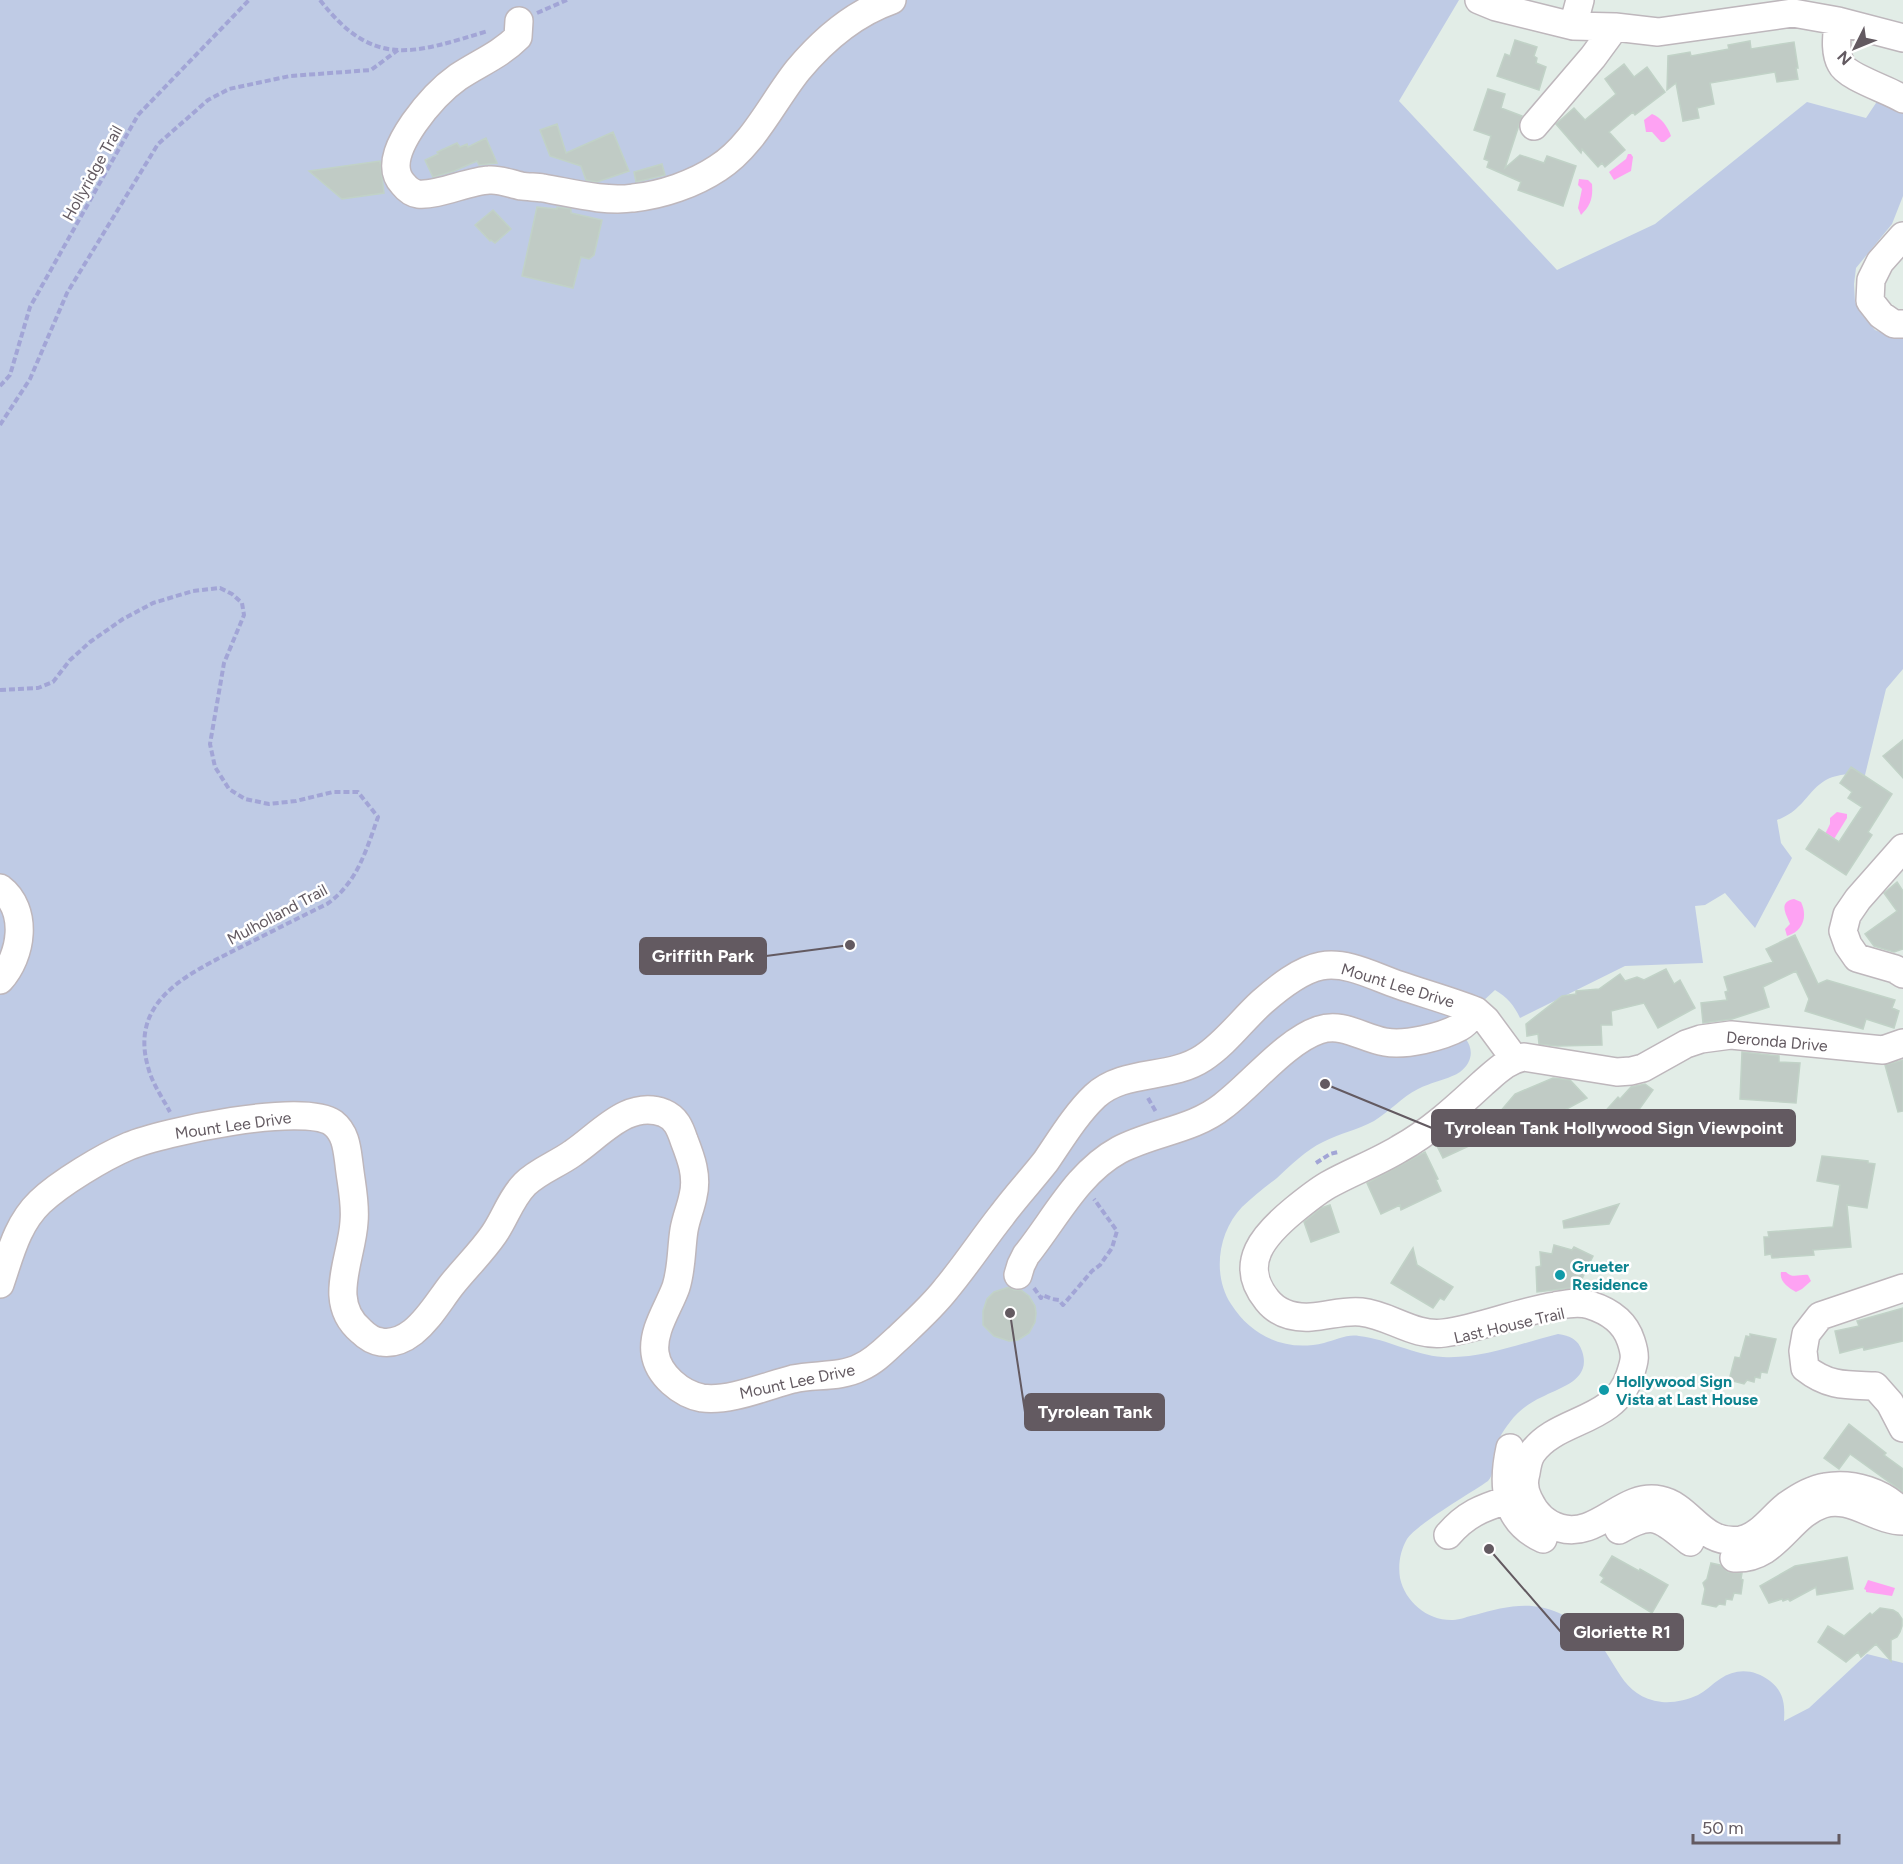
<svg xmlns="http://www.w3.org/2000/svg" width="1903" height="1864" viewBox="0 0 1903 1864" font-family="Figtree,sans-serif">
<rect width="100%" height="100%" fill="#e2ede7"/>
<path fill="#bfcbe5" d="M0,0h1459l-60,101 158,169 98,-46 152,-122 59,16 14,-21 23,12v87l-11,28 -36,44 -2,16 1,18 8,14 12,14 18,7 10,1v331l-17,20 -21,86c-58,-7 -49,31 -88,45l4,23 11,15 -37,70 -30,-35 -20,12 -10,1 8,57 -78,3 -105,52c-6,-13 -13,-21 -25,-28l-42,39c19,9 25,29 7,43 -8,6 -31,11 -42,17 -16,8 -29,23 -44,32 -16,9 -34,12 -51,21 -17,8 -32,23 -46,36 -12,9 -24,19 -35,29 -24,25 -30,68 -11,97 21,33 55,48 93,39 12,-3 23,-9 35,-7 29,3 54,19 84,21 39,2 78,-14 115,-23 12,2 20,5 24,17 10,29 -21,36 -40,46 -13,6 -24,14 -32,25 -9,11 -15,23 -17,37 -1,9 1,15 -5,22 -17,12 -71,43 -81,58 -7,12 -9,26 -7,39 5,24 28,43 53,42 7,0 15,-4 22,-5 28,-8 56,-15 84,-2 12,6 24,13 34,23 25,25 27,61 69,66 12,1 25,-2 36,-7 8,-4 14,-11 22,-16 16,-11 34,-10 50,2 14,11 15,24 14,40l25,-13 58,-54 36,9v201h-1903z"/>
<path fill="#fea2f3" d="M1652,114c9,3 16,13 19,22l-7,6h-3l-9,-10h-6l-2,-12z
M1628,154h3l2,3 -2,14 -17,9 -5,-8 17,-13z
M1579,179l9,1 4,4c1,14 -1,21 -11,31l-3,-7 4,-19 -4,-4z
M1837,812l10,2v4l-13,21 -9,-5 5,-10v-6z
M1794,899l7,3c7,14 2,30 -14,34l-2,-7 5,-5c-4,-10 -12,-22 4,-25z
M1781,1272h5c6,7 14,2 22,3l3,6 -9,8 -6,3c-7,-4 -17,-10 -15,-20z
M1868,1580l27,8 -3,8 -26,-4v-2l-2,-1z"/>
<path fill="#c0cbc5" stroke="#c1d2c7" stroke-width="1.5" d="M1515,40l22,7 -3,9 3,2 -1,5 10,4 -7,23 -42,-14 8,-22 5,2z
M1750,41l1,8 43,-7 4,26h-2l2,11 -21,3 -2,-10 -65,11 4,21 -17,4 2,10 -16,3 -7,-38 -9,7 1,-34 22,-4 1,4 38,-7 -1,-4z
M1624,64l10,13 13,-10 18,25 -30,23 -2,-3 -24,20 16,18 -20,17 -3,-4 -4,4 -16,-18 -1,4 -25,-29 18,-16 11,12 31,-26 -11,-15z
M1488,89l17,5 -4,14 21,8 -17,52 15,-13 24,8 3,-7 29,10 -13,40 -45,-16 3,-8 -34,-15 2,-6 -5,-2 7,-23 -17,-6z
M557,124l9,29 47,-21 16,39 -32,11 -11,-2 -5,-14 -31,-10 -10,-26z
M486,138l11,25 -18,2 -2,-4 -23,10 -21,6 -8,-17 13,-6 -1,-2 20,-9 3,4 7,-3 1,3z
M380,161l4,32 -42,6 -33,-28z
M662,164l3,11 -29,7 -2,-10z
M537,207l20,2v-2l14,2v4l31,7 -8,35 -5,4 -8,-2 -8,31 -51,-12z
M493,210l18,19 -16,14 -4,-3 -1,1 -15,-16z
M1903,740v38l-20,-22z
M1851,767l41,27 -24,38 4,3 -26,40 -40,-26 13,-20 20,13 23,-35 -14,-9 4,-6 -12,-9z
M1897,882l6,9v58l-9,3 -20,-6 -9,-12 32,-23 -13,-18z
M1795,935l23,49 9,-4 68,20 -3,8 7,3 -5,17 -28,-9 -3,10 -58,-18 4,-12 -13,-28 -33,16 6,20 -37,12 -29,4 -2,-20 26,-3 -2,-8 3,-1 -4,-14 49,-15 -7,-13z
M1666,969l8,15 6,-4 15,28 -37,20 -14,-25 -33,8 1,14h-11l1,20 -45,1 -18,-2 -1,-10 -11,2 -1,-12 36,-28 14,-2v-3l23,-2 21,-15 5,7 12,-4 7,3z
M1742,1052l37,4v6l21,1 -4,40 -56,-4z
M1903,1060v51l-5,1 -13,-47z
M1553,1078l17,2 17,18 -41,22 -32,10 -2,-4 -69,32 -7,-14 26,-20 20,-10 6,12 27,-32z
M1645,1084l8,6 -33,46 -4,10 -17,-9 1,-20 18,-20 2,2 11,-12z
M1425,1152l13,27 -2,1 5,11 -40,19 -1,-5 -19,9 -14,-31z
M1822,1156l46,5v2l7,1 -8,44 -20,-3 4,42 -38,3 1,5 -42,3 -1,-4 -6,1 -1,-18h5l-1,-5 65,-5 7,-42 -23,-4z
M1619,1204l-10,20 -45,4 -1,-7z
M1330,1205l9,27 -28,10 -7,-20 17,-14z
M1554,1245l18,5 2,-3 19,9 -15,31 -41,5 -1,-25 5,-1 -1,-14 12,2z
M1413,1248l4,17 36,22 -9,13 -4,-2 -7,10 -42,-25z
M1009,1287l5,3h7l8,6 6,10 1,7 -1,9 -6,11 -11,7 -9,1 -15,-5 -11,-11v-14l4,-12 7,-7z
M1903,1308v33l-39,9 -1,-3 -23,6 -5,-22 24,-5 -2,-5z
M1750,1334l26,5 -9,34 -6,-1 -1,6 -5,-1 -1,5 -7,-2 -3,4 -15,-4 6,-23 5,1 6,-22 4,1z
M1849,1424l37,29 -2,2 19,14v23l-53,-38 -11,15 -15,-11z
M1612,1556l27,15 1,-2 28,16 -16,28 -51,-31 3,-4 -4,-3z
M1847,1557l6,32 -36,6 -1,-8 -26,14 -2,-2 -5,2 -1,-2 -13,4 -9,-17 35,-20z
M1711,1563l9,2 8,7 14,1 -1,6 2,1 -2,14 -7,-1 -2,7 -6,-1 -1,6 -6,-1 -3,3 -14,-3 3,-15 -2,-6 4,-4z
M1880,1608l13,2 5,3 4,6v7l-2,6 -3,5 -6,3v21l-15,-17 -15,13 -3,-5 -12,10 -28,-20 10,-16 16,10 26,-23 2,2z"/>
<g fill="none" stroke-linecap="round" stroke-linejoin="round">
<defs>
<path id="minor" d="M1479,0l17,7 77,19 42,1 43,5 135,-19 45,8 65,17
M519,21l-1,16c-18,18 -39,26 -60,40 -17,12 -32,29 -44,46 -11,16 -28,43 -11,61 4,5 9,9 15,10 20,2 50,-13 71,-14 11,-1 22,4 32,6 7,1 15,1 22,2 29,5 61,14 90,10 29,-3 61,-14 85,-30 35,-22 55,-67 80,-98 25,-30 57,-57 94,-70
M1838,21c-1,13 -4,31 3,43 6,13 48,26 62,35
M1573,26l7,-26
M1534,126l59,-69 22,-30
M1903,236l-23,26 -9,18 -1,21 11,14 13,9h9
M1903,848l-45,51 -11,16 -4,16 5,14 9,13 38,11 8,5
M0,888c29,22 22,68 0,92
M1903,1043l-20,7 -152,-15 -30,4 -15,5 -43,24 -12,3 -14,1 -93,-15c-17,3 -28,15 -41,26 -26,24 -53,49 -84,66 -23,14 -48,23 -71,36 -12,7 -23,16 -34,25 -29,24 -57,53 -27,90 11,14 27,18 44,17 17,-1 34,-7 50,-5 29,3 53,25 83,21 37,-5 73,-21 111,-27 11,-2 23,-5 35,-1 19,6 35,17 41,36 5,15 4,19 -1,34 -15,48 -74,43 -98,78 -4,6 -5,13 -6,20 -3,10 -2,18 3,27 6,13 17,24 31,28 38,11 63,-36 100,-28 31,6 41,46 81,40 19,-4 31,-23 45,-34 11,-8 26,-17 39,-19 28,-5 59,5 78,26
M1018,1275l3,-10 5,-10c29,-36 51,-82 93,-105 34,-18 74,-20 104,-44 28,-21 63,-65 96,-76 24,-8 43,8 66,12 20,4 57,-5 75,-15 7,-4 11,-10 16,-16
M0,1284c10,-29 17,-60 40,-82 20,-19 63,-45 89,-56 33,-14 175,-44 204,-23 13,10 14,26 16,41 2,19 7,39 5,58 -2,37 -28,80 7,109 6,6 12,10 20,11 12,2 23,-3 32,-10 15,-12 25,-29 37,-45 14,-18 31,-34 44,-53 11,-16 17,-36 31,-50 13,-13 33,-20 48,-31 27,-18 55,-54 91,-40 12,5 16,15 20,27 7,18 14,36 9,56 -2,11 -7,22 -9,34 -3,19 -2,38 -8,57 -7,20 -24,43 -21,66 3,22 26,41 47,45 27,4 64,-12 91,-19 22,-5 47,-1 68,-12 14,-6 25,-18 36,-28 17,-16 35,-32 49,-50 20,-24 37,-50 56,-74 14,-19 30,-36 44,-54 15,-22 30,-47 49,-65 29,-27 75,-16 108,-38 23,-15 39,-38 59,-56 16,-14 38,-32 59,-36 26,-5 54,11 78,19 26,9 52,16 77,26l10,9 28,38
M1903,1288l-83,28 -14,18 -3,17 2,17c24,19 42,17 70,18l15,17 13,25
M1510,1448c-8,36 -6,73 33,91
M1619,1530c36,-21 42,-11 71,12
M1448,1535c18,-21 34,-27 59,-35
M1734,1558c43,2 54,-43 89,-54 27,-9 53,17 80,17"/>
</defs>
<use href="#minor" stroke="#beb7bc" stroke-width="30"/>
<path stroke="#a2a5d6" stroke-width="4" stroke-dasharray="6 3" stroke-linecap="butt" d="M320,0c54,70 94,53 168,31
M537,13l30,-13
M0,386l10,-11 20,-68 108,-192 111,-115
M0,425l30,-46 37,-86 91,-149 50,-44 21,-11 61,-13 81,-6 27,-20
M0,690l38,-2 15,-6 17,-22 20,-18 33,-23 30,-16 40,-12 27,-3 12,6 10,9 2,12 -20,48 -14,81 5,23 14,22 16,10 24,5 27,-3 37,-9h25l20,25c-12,34 -21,66 -51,87 -33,16 -66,33 -98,49 -47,24 -99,51 -81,114 4,16 14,30 22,45
M1148,1098l8,14
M1316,1163l14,-9 8,-2
M1034,1288l7,10 1,-3 10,4 7,1 4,5 29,-34 8,-6 12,-17 5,-17 -23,-32"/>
<use href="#minor" stroke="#fff" stroke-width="27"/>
</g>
<g fill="#0f9aa8" stroke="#fff" stroke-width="2">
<circle cx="1560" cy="1275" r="6"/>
<circle cx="1604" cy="1390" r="6"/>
</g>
<g text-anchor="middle" stroke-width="5" stroke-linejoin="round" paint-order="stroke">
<g font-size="16" fill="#635a61" stroke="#fff">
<text transform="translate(92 173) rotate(-61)" y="6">Hollyridge Trail</text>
<text transform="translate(277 914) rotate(-28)" y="6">Mulholland Trail</text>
<text transform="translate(1398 985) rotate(17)" y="6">Mount Lee Drive</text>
<text transform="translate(1777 1041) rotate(5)" y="6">Deronda Drive</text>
<text transform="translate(233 1125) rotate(-8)" y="6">Mount Lee Drive</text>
<text transform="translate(1509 1325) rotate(-13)" y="6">Last House Trail</text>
<text transform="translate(797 1381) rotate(-12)" y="6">Mount Lee Drive</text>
</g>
<g font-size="16" font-weight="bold" fill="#0d838f" stroke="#fff" text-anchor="start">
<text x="1572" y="1272">Grueter<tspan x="1572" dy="18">Residence</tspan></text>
<text x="1616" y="1387">Hollywood Sign<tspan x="1616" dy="18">Vista at Last House</tspan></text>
</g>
</g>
<path fill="none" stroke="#635a61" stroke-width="2" d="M850 945L766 956M1325 1084L1432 1128M1010 1313L1025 1412M1489 1549L1561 1632"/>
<g fill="#635a61" stroke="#fff" stroke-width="2">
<circle cx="850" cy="945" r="6"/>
<circle cx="1325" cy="1084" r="6"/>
<circle cx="1010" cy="1313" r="6"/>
<circle cx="1489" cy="1549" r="6"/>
</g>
<g fill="#635a61" stroke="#635a61" stroke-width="2">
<rect x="640" y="938" width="126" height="36" rx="6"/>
<rect x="1432" y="1110" width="363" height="36" rx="6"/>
<rect x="1025" y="1394" width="139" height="36" rx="6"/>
<rect x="1561" y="1614" width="122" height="36" rx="6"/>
</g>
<g font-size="18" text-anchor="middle" font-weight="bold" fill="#fff">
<text x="703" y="962">Griffith Park</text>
<text x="1614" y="1134">Tyrolean Tank Hollywood Sign Viewpoint</text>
<text x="1095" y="1418">Tyrolean Tank</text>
<text x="1622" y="1638">Gloriette R1</text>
</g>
<g transform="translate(1855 48) rotate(227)" stroke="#ffffff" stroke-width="4.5" paint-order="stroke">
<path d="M0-4.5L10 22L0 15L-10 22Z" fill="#635a61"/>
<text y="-9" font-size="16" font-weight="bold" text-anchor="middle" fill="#635a61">N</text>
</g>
<path d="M1693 1834v9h146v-9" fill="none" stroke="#635a61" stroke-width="3"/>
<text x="1702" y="1834" font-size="18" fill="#635a61" stroke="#ffffff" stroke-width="4.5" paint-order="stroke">50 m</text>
</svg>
